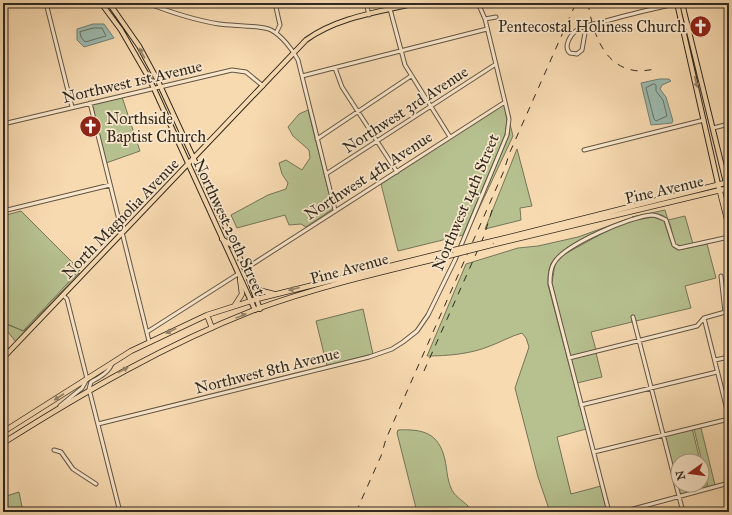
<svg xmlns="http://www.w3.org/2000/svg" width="732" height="515" viewBox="0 0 732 515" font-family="'IM FELL Great Primer',serif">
<rect width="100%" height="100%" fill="#f8dab1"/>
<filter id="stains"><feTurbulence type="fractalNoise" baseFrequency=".005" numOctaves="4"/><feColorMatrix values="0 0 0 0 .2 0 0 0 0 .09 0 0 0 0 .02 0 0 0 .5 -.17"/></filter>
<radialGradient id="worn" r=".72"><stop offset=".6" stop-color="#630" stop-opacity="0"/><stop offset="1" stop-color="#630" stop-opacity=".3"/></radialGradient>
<path fill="#b7c190" stroke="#747558" d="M122,97l18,54 -34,12 -14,-59z
M504,104l3,16 -2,15 -42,100 -65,16 -17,-67z
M308,110l25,99 -27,18 -5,-3 -12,1 -4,-10 -48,13 -6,-13 37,-20 18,-6 2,-6 -6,-9 -3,-11 7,-3 16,10 8,-12 -1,-8 -16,-14 -5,-9 11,-13z
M510,124l3,12 -46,98 34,-80 8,-19z
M517,149l15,57 -12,2 1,12 -36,9z
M665,210l3,10 17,-4 8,28 -13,3 -5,-3c-3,-7 -3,-18 -7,-24 -7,-11 -27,-4 -36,-3z
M21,211l59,59 -57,61 -20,-9v-106z
M653,217l11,4 8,25 6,4 29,-6 9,34 -31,8 6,22 -55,13 -2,-6 -3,1 1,6 -41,10 5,18 -26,6 -18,-73 3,-19 8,-9 51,-28 18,-6z
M625,220c-16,6 -67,29 -74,44 -3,6 -3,14 -3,21l38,144 -29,8 14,57 30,-8 6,26h-57l-12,-35 -23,-89 14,-41 -3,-9 -4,-5c-11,3 -21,9 -32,13 -19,8 -43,10 -63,10l39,-92 52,-16 20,-2 40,-9z
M79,273l1,2 -64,67 -13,-16v-3l21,8z
M363,309l10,45 -46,12 -11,-45z
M596,353l6,24 -25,6 -6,-24z
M692,428l8,33h-22v24h24v-16l5,20 -28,7 -17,-61z
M701,428l14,57 -7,2 -14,-58z
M398,430c24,-1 41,2 47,30 2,9 2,19 6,28 3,8 11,12 17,18v6h-51l-20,-79z
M19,492l4,20h-20v-15z"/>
<path fill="#9dbaaf" stroke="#718075" d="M93,24h11l10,14 -30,9 -7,-7v-11z
M659,79h10l2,2 -9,4 -2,4 6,8 7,24 -1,2 -21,2 -10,-42z"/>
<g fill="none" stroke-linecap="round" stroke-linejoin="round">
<path stroke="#667267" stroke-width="1" d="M94,28h8l4,8 -21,6 -4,-5 -1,-5z
M654,84l2,1v6l7,9 4,16 -11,5 -2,-2 -8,-31z"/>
<defs>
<path id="minor" d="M46,3l26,104
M147,3c23,9 47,17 72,21 13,2 42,1 52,6 10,5 22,20 27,30l37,150
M275,3l5,22 -4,8
M366,3l3,12
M546,3l1,1
M726,3l3,12
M390,9l15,56 45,72
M485,19l11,-2
M586,27l-4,23 -5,4 -7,-1c-7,-6 0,-18 7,-23 8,-5 20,-7 29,-9 24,-7 48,-12 72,-18
M335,68l7,19 55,85
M302,76l185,-47
M90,103l59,238
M3,124l229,-54 14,2 17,14
M713,128l16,-4
M317,139l94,-63
M584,150l120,-30
M326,174l170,-110
M3,211l107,-26
M245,269l260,-167
M721,276l4,36
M724,296l5,9
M633,317l50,195
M704,318l25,100
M147,332l91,-58
M569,358l128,-32 7,-8 25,-7
M715,360l14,-3
M112,363c-2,9 -14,15 -21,19l-2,7 31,123
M581,405l136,-33
M60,406l22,-18 5,-9 -20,-80 -4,-4
M98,424l271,-67 23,-8 11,-7 14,-11 11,-16 27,-55 52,-125 2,-16 -4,-17 -20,-83 -7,-16
M3,433l2,9
M54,450l7,2 12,17 23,15
M594,452l135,-33
M609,512l-59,-229c0,-6 0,-14 4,-20 10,-18 77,-47 98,-48 5,0 10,3 14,5l8,25 5,3 50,-11
M622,512l107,-29"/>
<path id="major" d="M101,3l20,27 29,50 105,230
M109,3l30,43 19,35 90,195 12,33
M677,3l41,181
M682,3l44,180
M222,239l11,7
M3,358l303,-318c32,-23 73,-28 111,-37"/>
<path id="highway" d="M727,186l2,10
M719,188l10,39
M493,241l236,-59
M491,245l238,-57
M250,281l8,9 16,4
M235,305l7,-11 -2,-15
M207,315l5,13
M3,432l128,-81 76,-36 50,-16 197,-49
M3,443c81,-51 162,-98 251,-133 65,-24 132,-39 198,-55"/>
</defs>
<use href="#minor" stroke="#625544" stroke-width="5"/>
<use href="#major" stroke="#30291f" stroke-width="6"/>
<use href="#highway" stroke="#30291f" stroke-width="6"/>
<use href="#minor" stroke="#fae7cc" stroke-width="3"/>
<use href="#major" stroke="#f8dab1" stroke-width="4"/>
<use href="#highway" stroke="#f8dab1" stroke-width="4.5"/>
<path stroke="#30291f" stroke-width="1" stroke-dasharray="7 7" stroke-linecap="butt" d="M588,3c4,26 14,61 44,67 8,2 16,0 25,-1
M424,371l60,-135 9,-29
M356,512l25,-56 5,-17 117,-266 7,-21 66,-149"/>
<defs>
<path id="highway-bridge" d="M454,250l39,-9
M452,255l39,-10"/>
</defs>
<use href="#highway-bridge" stroke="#30291f" stroke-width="6" stroke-linecap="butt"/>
<use href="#highway-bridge" stroke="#f8dab1" stroke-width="4.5"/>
</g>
<defs><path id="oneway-solid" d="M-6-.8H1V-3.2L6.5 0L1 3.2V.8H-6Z"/></defs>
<g fill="#948268">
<use href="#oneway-solid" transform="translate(142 53) rotate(-119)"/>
<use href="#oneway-solid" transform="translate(696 82) rotate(76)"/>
<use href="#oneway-solid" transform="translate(294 289) rotate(166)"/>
<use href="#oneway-solid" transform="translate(241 316) rotate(-22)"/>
<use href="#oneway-solid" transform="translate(171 331) rotate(154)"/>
<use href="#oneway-solid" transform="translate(123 370) rotate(-28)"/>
<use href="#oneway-solid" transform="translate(59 397) rotate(147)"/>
</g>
<defs>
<symbol id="church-disc" viewBox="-11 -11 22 22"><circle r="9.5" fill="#8f2418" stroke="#fae7cc"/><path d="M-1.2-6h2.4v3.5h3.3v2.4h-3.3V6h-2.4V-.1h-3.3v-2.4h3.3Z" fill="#fff"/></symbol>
</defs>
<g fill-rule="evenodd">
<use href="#church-disc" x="688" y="14" width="25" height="25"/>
<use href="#church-disc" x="78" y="114" width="25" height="25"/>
</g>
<g text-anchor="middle" stroke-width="3.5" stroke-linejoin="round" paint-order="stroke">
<g font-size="16" fill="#30291f" stroke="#fae7cc" text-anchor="end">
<text x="686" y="32">Pentecostal Holiness Church</text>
<text x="106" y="124" text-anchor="start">Northside<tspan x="106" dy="18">Baptist Church</tspan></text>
</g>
<g font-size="16" fill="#30291f" stroke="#fae7cc">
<text transform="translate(132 81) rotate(-13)" y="6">Northwest 1st Avenue</text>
<text transform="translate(405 109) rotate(-33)" y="6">Northwest 3rd Avenue</text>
<text transform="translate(368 175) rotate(-33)" y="6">Northwest 4th Avenue</text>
<text transform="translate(664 189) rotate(-13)" y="6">Pine Avenue</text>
<text transform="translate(465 202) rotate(-67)" y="6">Northwest 14th Street</text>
<text transform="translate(120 218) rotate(-46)" y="6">North Magnolia Avenue</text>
<text transform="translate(230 227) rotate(65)" y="6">Northwest 20th Street</text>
<text transform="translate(349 268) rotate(-15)" y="6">Pine Avenue</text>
<text transform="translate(267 370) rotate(-14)" y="6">Northwest 8th Avenue</text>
</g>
</g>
<rect width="732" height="515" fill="none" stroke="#f8dab1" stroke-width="16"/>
<rect x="4" y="4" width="724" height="507" fill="none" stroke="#30291f" stroke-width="2"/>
<rect x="8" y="8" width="716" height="499" fill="none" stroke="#30291f"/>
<g transform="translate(690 473) rotate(256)"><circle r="19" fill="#fae7cc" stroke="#a99b87"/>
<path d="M0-3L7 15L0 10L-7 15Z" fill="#8f2418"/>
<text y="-6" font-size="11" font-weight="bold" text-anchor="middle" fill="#30291f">N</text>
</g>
<rect width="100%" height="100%" filter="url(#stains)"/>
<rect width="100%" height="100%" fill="url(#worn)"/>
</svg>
